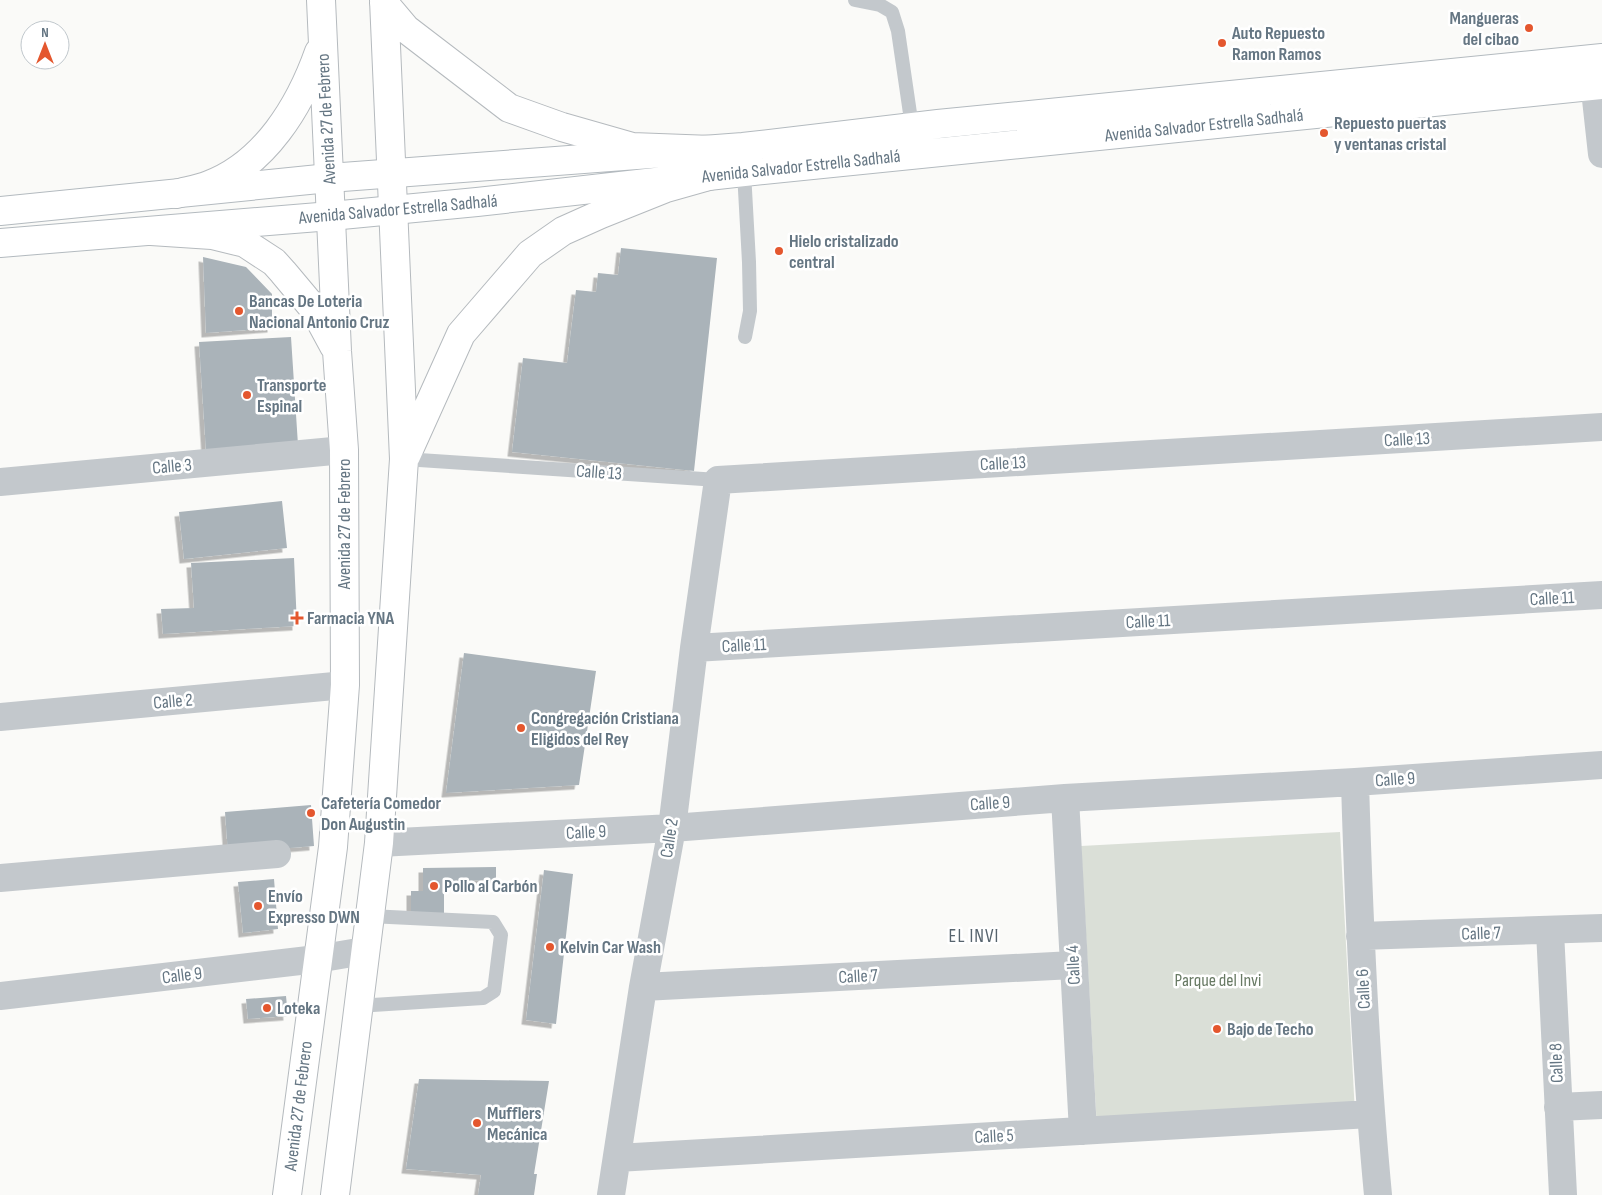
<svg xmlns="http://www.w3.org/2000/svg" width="1602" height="1195" viewBox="0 0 1602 1195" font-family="'Sofia Sans Condensed',sans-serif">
<defs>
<filter id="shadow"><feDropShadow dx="-4.5" dy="4.5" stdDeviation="0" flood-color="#0004"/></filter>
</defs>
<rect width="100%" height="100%" fill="#fafaf8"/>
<path fill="#dadfd7" d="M1340,832l15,282 -258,15 -16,-283z"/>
<path fill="#aab3b9" filter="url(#shadow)" d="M621,248l96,10 -23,213 -182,-19 11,-94 44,5 9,-73 20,2 2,-19 20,2z
M203,257l43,10 26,27v34l-66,5z
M291,337l7,108 -92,6 -7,-109z
M282,501l5,47 -103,11 -5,-47z
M294,558l3,68 -134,8 -2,-25 33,-1 -3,-45z
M464,653l132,18 -17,114 -133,8z
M311,805l3,41 -86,7 -3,-41z
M496,867v13l-52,1v32h-33v-22h12v-23z
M544,870l29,4 -17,150 -30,-4z
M274,879l4,50 -35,4 -5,-51z
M286,996l2,20 -40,3 -2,-20z
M419,1079l130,2 -15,93h3l-3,21h-56l3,-20 -75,-6z"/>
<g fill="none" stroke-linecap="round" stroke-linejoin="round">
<defs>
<path id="secondary" d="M0,211l329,-33 414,-31 195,-23 664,-66
M0,243l331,-27 146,-14 267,-30 858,-87"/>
<path id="primary" d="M384,3l22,26 103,79 53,19 70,20 80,3
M176,194c11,-3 23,-5 33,-9 56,-21 91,-79 110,-133
M151,231l61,4 33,8 29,19 9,10 31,37 20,37
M406,456l55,-122 69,-80 33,-23 38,-17 65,-26 46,-13
M287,1195l46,-348 12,-162 -1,-235 -7,-99 -16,-351
M335,1195l44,-352 25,-384 -20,-459"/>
</defs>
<use href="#secondary" stroke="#b3babf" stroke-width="30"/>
<use href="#primary" stroke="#b5babe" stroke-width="30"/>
<path stroke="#c3c8cc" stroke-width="14" d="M855,0l25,5 12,7 6,19 14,96
M744,172l5,90 1,49 -5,26
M404,459l314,21
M357,1006l126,-8 11,-7 7,-56 -8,-13 -124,-6"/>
<path stroke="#c3c8cc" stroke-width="28" d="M1592,63l10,91
M0,482l344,-32
M694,648l908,-53
M0,717l345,-32
M1355,782c4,138 10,276 23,413
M1065,798l18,333
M379,843l293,-15 393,-30 290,-16 247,-17
M0,878l277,-24
M1550,931l13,264
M1360,936l242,-8
M643,987l430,-22
M0,996l317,-37 47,-8
M1558,1107l44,-2
M617,1158l753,-44
M611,1195l32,-208 29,-159 22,-180 24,-168 884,-53"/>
<use href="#secondary" stroke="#fff" stroke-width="28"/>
<use href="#primary" stroke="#fff" stroke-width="28"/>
</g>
<g fill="#e4572e" stroke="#fff" stroke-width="2">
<circle cx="1529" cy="28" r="5"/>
<circle cx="1222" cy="43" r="5"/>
<circle cx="1324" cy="133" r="5"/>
<circle cx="779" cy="251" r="5"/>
<circle cx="239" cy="311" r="5"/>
<circle cx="247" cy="395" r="5"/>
<path d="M294.5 610.5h5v5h5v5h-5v5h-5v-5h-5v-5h5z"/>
<circle cx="521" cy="728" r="5"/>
<circle cx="311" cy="813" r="5"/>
<circle cx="434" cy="886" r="5"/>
<circle cx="258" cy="906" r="5"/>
<circle cx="550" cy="947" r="5"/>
<circle cx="267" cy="1008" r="5"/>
<circle cx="1217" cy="1029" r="5"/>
<circle cx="477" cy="1123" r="5"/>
</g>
<g text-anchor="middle" stroke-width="5" stroke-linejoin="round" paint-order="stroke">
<g font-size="18" font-weight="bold" fill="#657683" stroke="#fff" text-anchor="start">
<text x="1519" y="24" text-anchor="end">Mangueras<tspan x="1519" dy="21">del cibao</tspan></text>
<text x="1232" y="39">Auto Repuesto<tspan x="1232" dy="21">Ramon Ramos</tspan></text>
<text x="1334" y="129">Repuesto puertas<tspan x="1334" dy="21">y ventanas cristal</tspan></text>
<text x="789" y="247">Hielo cristalizado<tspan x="789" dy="21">central</tspan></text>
<text x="249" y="307">Bancas De Loteria<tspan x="249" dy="21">Nacional Antonio Cruz</tspan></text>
<text x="257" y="391">Transporte<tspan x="257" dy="21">Espinal</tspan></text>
<text x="307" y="624">Farmacia YNA</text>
<text x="531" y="724">Congregación Cristiana<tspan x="531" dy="21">Eligidos del Rey</tspan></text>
<text x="321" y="809">Cafetería Comedor<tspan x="321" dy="21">Don Augustin</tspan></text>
<text x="444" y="892">Pollo al Carbón</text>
<text x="268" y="902">Envío<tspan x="268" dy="21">Expresso DWN</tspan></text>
<text x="560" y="953">Kelvin Car Wash</text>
<text x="277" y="1014">Loteka</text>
<text x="1227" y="1035">Bajo de Techo</text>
<text x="487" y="1119">Mufflers<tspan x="487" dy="21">Mecánica</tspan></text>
</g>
<g font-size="18" fill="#657683" stroke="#fff">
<text transform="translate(326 119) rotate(-93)" y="6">Avenida 27 de Febrero</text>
<text transform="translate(1204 125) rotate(-6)" y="6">Avenida Salvador Estrella Sadhalá</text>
<text transform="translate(801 166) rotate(-6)" y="6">Avenida Salvador Estrella Sadhalá</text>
<text transform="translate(398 209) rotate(-5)" y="6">Avenida Salvador Estrella Sadhalá</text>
<text transform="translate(1407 439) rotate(-3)" y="6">Calle 13</text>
<text transform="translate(1003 463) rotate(-3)" y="6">Calle 13</text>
<text transform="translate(172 466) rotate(-5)" y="6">Calle 3</text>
<text transform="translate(599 472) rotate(4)" y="6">Calle 13</text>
<text transform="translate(344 524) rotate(-90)" y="6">Avenida 27 de Febrero</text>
<text transform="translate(1552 598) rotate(-3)" y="6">Calle 11</text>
<text transform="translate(1148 621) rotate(-3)" y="6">Calle 11</text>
<text transform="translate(744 645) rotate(-3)" y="6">Calle 11</text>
<text transform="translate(173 701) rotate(-5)" y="6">Calle 2</text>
<text transform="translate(1395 779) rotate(-4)" y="6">Calle 9</text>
<text transform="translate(990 803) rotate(-4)" y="6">Calle 9</text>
<text transform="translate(586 832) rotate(-3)" y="6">Calle 9</text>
<text transform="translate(669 838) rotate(-81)" y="6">Calle 2</text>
<text transform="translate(1481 933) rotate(-2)" y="6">Calle 7</text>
<text transform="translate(1073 965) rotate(-93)" y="6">Calle 4</text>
<text transform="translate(182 975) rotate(-7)" y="6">Calle 9</text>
<text transform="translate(858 976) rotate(-3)" y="6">Calle 7</text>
<text transform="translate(1363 989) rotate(-93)" y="6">Calle 6</text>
<text transform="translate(1556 1063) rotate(-92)" y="6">Calle 8</text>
<text transform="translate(298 1106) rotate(-83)" y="6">Avenida 27 de Febrero</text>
<text transform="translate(994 1136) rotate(-3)" y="6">Calle 5</text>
</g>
<g font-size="18" fill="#687a64" stroke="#fff">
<text x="1218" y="986">Parque del Invi</text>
</g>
<g font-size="19" letter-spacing="1" fill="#57646e" stroke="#fff">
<text x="974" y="942">EL INVI</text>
</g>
</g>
<g transform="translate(45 45)"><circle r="24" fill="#ffffff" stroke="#c1c8cd"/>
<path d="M0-4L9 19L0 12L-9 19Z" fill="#e4572e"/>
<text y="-8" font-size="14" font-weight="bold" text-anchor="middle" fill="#657683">N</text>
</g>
</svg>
